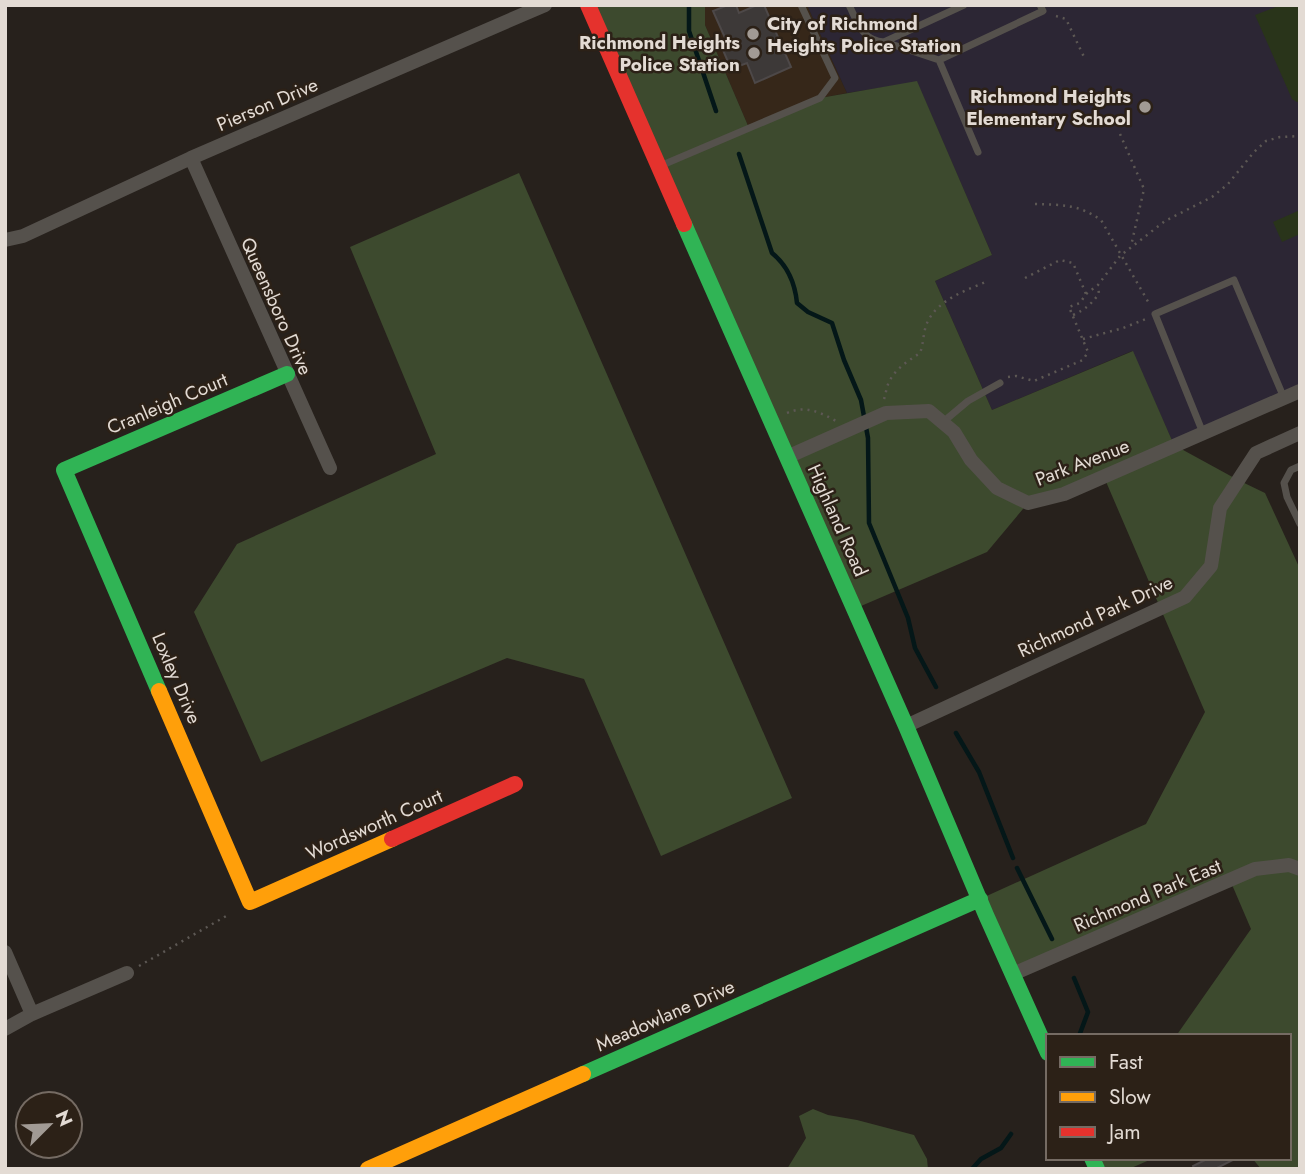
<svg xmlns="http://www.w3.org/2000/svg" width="1305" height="1174" viewBox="0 0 1305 1174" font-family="Jost,sans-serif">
<rect width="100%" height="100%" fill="#27211c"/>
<path fill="#362719" d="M705,5h102l40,88 -27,5 -71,30 -44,-103z"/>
<path fill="#2c2634" d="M807,5h493v386l-126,54 -42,-94 -140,59 -57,-129 57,-26 -75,-173 -70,11z"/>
<path fill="#29341a" d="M1281,5h19v96l-3,1 -5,-3 -37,-84z
M1300,210v24l-18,8 -9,-20z"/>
<path fill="#3d4a2e" d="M588,5h117v20l44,103 71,-30 97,-17 75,174 -57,26 57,129 141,-59 41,94 64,35 27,13 35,76v600h-39l-9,-11h37v-122h-113l75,-107 -21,-49 -217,94 -33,-75 166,-75 59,-112 -101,-235 -76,26 -41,49 -133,57z
M519,173l273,625 -131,58 -77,-177 -77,-21 -246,104 -67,-150 43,-68 199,-90 -86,-207z
M813,1109l15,6 29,5 57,15 13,24 1,10h-141l19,-31 -7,-22z
M1092,1158h62l-25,11h-32z"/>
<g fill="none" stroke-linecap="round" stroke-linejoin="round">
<path stroke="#041718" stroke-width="4.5" d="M689,5v26l27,80
M739,154l33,99c16,13 23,30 25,50l11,9 24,11 12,37 17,40 7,38 1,85 39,95 7,30 21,39
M956,733l23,39 34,86
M1017,868l35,71
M1074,978l14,34 -9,24
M972,1169l9,-10 20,-11 10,-14"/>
</g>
<path fill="#3d3938" stroke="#4d4848" stroke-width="2" d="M728,5h8l3,8 18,-8h7l27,62 -36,16 -8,-20 -16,6 -11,-26 6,-3 -13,-29z
M1209,1158h26v1l-20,10h-21l-1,-3z"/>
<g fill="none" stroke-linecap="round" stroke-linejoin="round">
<path stroke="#5d5854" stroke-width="2.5" stroke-dasharray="2 5" stroke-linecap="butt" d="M1056,16l10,3 18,38
M1120,134l24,55 -13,57
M1035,204c27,1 43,0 66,16l49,85
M1025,278l35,-18 13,3 13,31
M1073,315c13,-6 17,-10 26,-21l-1,-8
M1083,339l40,-11 23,-9
M1008,377l8,-1 18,5 49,-21 5,-8 -19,-45 11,-4 6,-9 12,-9 22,-29 45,-35 47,-24 16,-13 26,-32 12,-11 14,-4 20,-1
M884,399c2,-5 2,-11 5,-17 6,-13 19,-21 31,-29 4,-10 3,-23 8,-32 11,-22 39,-31 60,-40
M787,413c18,-8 33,-1 49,8
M139,966l89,-51"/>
<path stroke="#55514c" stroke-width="7" d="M849,5c9,18 13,35 35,37l80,-37
M885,42l54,18
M978,152l-39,-92 104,-49 -3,-6
M660,166l160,-68 15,-20 -34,-73
M943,422l25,-21 32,-18
M1203,433l-48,-119 79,-34 50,118
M1300,466l-9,4 -7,13 3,14 13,27"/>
<path stroke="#55514c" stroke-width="14" d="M191,158l139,310
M5,240l18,-4 168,-78 354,-153
M787,457l99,-44 43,-2 25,21 17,28 26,28 31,15 36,-9 236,-103
M906,726l279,-129 26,-31 9,-58 36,-55 44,-20
M5,952l27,62
M1013,974l242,-105 34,-4 11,4
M5,1029l27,-15 95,-41"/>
<path stroke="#30b455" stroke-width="16" d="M684,224l222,502 80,189 62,138
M159,691l-95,-221 223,-96
M583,1074l397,-175
M1092,1158l5,11"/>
<path stroke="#ff9f0a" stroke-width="16" d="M159,691l91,211 142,-63
M368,1169l215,-95"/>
<path stroke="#e5322d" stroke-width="16" d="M588,5l96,219
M392,839l123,-55"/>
</g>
<g fill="#a19a94" stroke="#2c2117" stroke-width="2.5">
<circle cx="753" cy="34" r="7"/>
<circle cx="754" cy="53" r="7"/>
<circle cx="1145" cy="107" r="7"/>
</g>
<g text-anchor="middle" stroke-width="5" stroke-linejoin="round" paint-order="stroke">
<g font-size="19" font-weight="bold" fill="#e3dbd4" stroke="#2c2117" text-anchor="end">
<text x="767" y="30" text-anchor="start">City of Richmond<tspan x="767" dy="22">Heights Police Station</tspan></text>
<text x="740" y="49">Richmond Heights<tspan x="740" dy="22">Police Station</tspan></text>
<text x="1131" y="103">Richmond Heights<tspan x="1131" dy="22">Elementary School</tspan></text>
</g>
<g font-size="19" fill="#e3dbd4" stroke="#2c2117">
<text transform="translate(267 104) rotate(-23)" y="7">Pierson Drive</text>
<text transform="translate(277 306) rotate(66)" y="7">Queensboro Drive</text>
<text transform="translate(167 403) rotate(-23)" y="7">Cranleigh Court</text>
<text transform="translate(1082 462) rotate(-21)" y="7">Park Avenue</text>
<text transform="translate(838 520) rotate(66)" y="7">Highland Road</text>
<text transform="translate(1095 616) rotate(-25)" y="7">Richmond Park Drive</text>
<text transform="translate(177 678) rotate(67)" y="7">Loxley Drive</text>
<text transform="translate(374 824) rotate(-24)" y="7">Wordsworth Court</text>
<text transform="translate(1147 895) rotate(-23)" y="7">Richmond Park East</text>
<text transform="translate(665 1015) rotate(-24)" y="7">Meadowlane Drive</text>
</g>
</g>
<rect width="1305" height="1174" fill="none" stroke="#e3dbd4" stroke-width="14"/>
<rect x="1046" y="1034" width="245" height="126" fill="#2c2117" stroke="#756b63" stroke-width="2"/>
<rect x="1060" y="1057" width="35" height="10" fill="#30b455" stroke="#756b63" stroke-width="2"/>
<text x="1109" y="1069" font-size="21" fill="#e3dbd4">Fast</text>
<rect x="1060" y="1092" width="35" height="10" fill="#ff9f0a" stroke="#756b63" stroke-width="2"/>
<text x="1109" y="1104" font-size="21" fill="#e3dbd4">Slow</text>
<rect x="1060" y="1127" width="35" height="10" fill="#e5322d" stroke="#756b63" stroke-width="2"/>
<text x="1109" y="1139" font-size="21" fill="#e3dbd4">Jam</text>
<g transform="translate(49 1125) rotate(66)"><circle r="33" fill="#2c2117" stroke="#756b63" stroke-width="2"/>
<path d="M0-5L12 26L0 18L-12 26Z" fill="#a19a94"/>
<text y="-10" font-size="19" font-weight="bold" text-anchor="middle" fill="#e3dbd4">N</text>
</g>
</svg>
